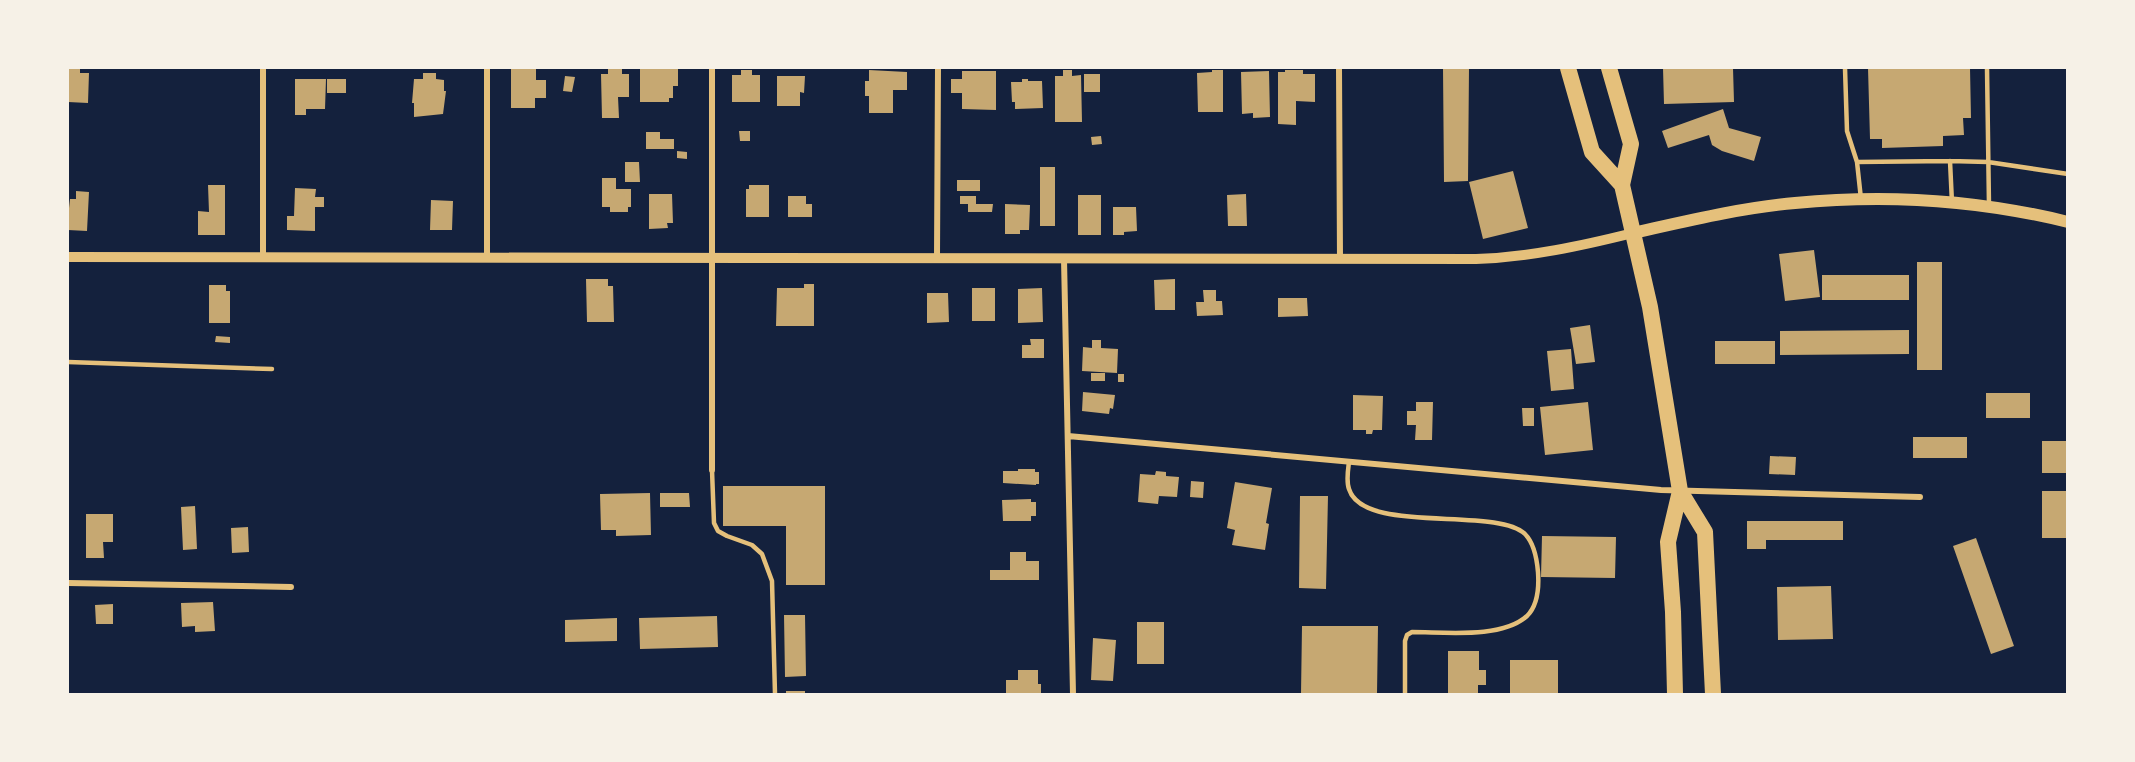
<svg xmlns="http://www.w3.org/2000/svg" width="2135" height="762" viewBox="0 0 2135 762" font-family="'Source Sans 3',sans-serif">
<rect width="100%" height="100%" fill="#14213d"/>
<path fill="#c6a872" d="M69,68h11v5h9l-1,30 -20,-1v-30h1z
M511,68h25v12h10v18h-11v10h-24z
M1443,68h26l-1,113 -24,1z
M1663,68h70l1,34 -70,2z
M1868,68h102l1,50h-8l1,17 -21,1v10l-61,2v-9h-12z
M608,69h14v5h7v23h-11l1,21h-17l-1,-44h7z
M640,69h38v17h-5v12h-4v4h-29z
M741,70h11v5h8v27h-28v-27h9z
M869,70l38,2v18h-14v23h-24v-17h-4v-15h4z
M1063,70h9v6l9,-1 1,47h-27v-46h8z
M1212,70h11v42h-25l-1,-39 15,-1z
M1285,70h18v4h12v28l-19,-1v24l-18,-1v-52h7z
M962,71h34v39l-34,-1v-16h-11v-14h11z
M1269,71l1,46 -17,1v-5l-11,1 -1,-42z
M423,73h13v6l8,1v11h2l-3,23 -29,3v-14h-2l2,-24h9z
M1084,74h16v18h-16z
M565,76l10,1 -3,15 -9,-1z
M777,76h28l-1,17 -4,-1v14h-23z
M295,79h31l-1,30h-19v6h-11z
M327,79h19v14h-19z
M1022,79h6v2h14l1,27 -28,1v-7h-3l-1,-20h11z
M1723,109l6,19 32,9 -7,24 -32,-10 -10,-6 -3,-10 -41,13 -6,-17z
M739,131h11v10h-10z
M646,132h14v7h14v10h-28z
M1101,136l1,8 -10,1 -1,-8z
M677,151l10,1v7l-10,-1z
M625,162h14l1,20h-15z
M1040,167h15v59h-15z
M1513,171l15,57 -45,11 -14,-57z
M602,178h14v11h15v18h-3v5h-18v-5h-8z
M957,180h23v11h-23z
M208,185h17v50h-27v-24l11,1z
M749,185h20v32h-23v-28h3z
M295,188l21,1 -1,8h9v10h-9v24l-28,-1v-14h7z
M76,191l13,1 -2,39 -19,-1v-22h1l1,-9h6z
M649,194h23l1,29h-6l1,5 -19,1z
M1246,194l1,32h-19l-1,-31z
M1078,195h23v40h-23z
M788,196h18v8h6v13h-24z
M960,196h16v8h17l-1,8h-24v-8h-8z
M431,200l22,1 -1,29h-22z
M1005,204l25,1 -1,25h-9v4h-15z
M1113,207h23l1,24 -13,1v3h-11z
M1814,250l6,47 -35,4 -6,-47z
M1917,262h25v108h-25z
M1822,275h87v25h-87z
M586,279h22v7h5l1,36h-27z
M1175,279v31h-20l-1,-30z
M804,284h10v42h-38l1,-38h27z
M209,285h17v6h4v32h-21z
M972,288h23v33h-23z
M1042,288l1,34 -25,1v-34z
M1203,290h13v11h6l1,14 -26,1 -1,-14h8z
M927,293h21l1,29 -22,1z
M1278,298h29l1,18 -30,1z
M1590,325l5,37 -19,2 -6,-36z
M1909,330v24l-129,1v-24z
M216,336l14,1v6l-15,-1z
M1030,339h14v19h-22v-13h9z
M1092,340h9v8l17,1 -1,24 -35,-2 1,-24 9,1z
M1715,341h60v23h-60z
M1571,349l3,40 -23,2 -4,-40z
M1091,373h14v8h-14z
M1118,374h6v8h-6z
M1083,392l32,3 -2,14 -3,-1 -1,6 -27,-3z
M1986,393h44v25h-44z
M1353,395l30,1 -1,34h-9l-1,4h-6v-4h-13z
M1416,402h17l-1,38h-17l1,-15h-9v-14h9z
M1588,402l5,48 -48,5 -5,-48z
M1522,408h12v18h-11z
M1913,437h54v21h-54z
M2042,441h26v32h-26z
M1770,456l26,1 -1,18 -26,-1z
M1018,469h17v3h4v12h-3v1l-33,-2v-12h15z
M1156,471l10,1v4l13,1 -2,20 -18,-1 -1,8 -20,-2 2,-28 15,1z
M1191,481l13,1 -1,16 -13,-1z
M1235,482l37,6 -6,35 3,1 -4,26 -33,-5 3,-15 -8,-2z
M723,486h102v99h-39v-59h-63z
M2042,491h26v47h-26z
M650,493l1,42 -35,1v-6h-15l-1,-36z
M660,493h29l1,14h-30z
M1300,496h28l-2,93 -27,-1z
M1031,499v3h5v14h-5v5h-28l-1,-21z
M195,506l2,43 -14,1 -2,-43z
M86,514h27v28h-10l1,16h-18z
M1747,521h96v19h-77v9h-19z
M248,527l1,25 -17,1 -1,-25z
M1542,536l74,1 -1,41 -74,-1z
M1976,538l38,108 -23,8 -38,-108z
M1010,552h16v9h13v19h-49v-10h20z
M1831,586l2,53 -55,1 -1,-53z
M213,602l2,29 -20,1v-6l-13,1 -1,-24z
M113,604v20h-17l-1,-19z
M784,615h21l1,61 -21,1z
M717,616l1,31 -78,2 -1,-31z
M617,618v23l-52,1v-22z
M1137,622h27v42h-27z
M1302,626h76l-1,68h-76z
M1093,638l23,2 -3,41 -22,-1z
M1448,651h31v19h7v15h-8v9h-30z
M1510,660h48v34h-48z
M1018,670h20v14h3v10h-35v-14h12z
M786,691h19v3h-19z"/>
<g fill="none" stroke-linecap="round" stroke-linejoin="round">
<path stroke="#e5c07b" stroke-width="4.5" d="M1845,68l2,63 10,31 4,37
M1987,68l2,138
M1950,161l2,42
M1857,162l93,-1 38,1 80,12
M68,362l204,7
M1349,462c-1,8 -3,19 0,27 14,46 147,17 176,45 9,9 12,26 13,38 1,14 0,33 -11,44 -25,23 -82,16 -115,16l-5,3 -2,6v53
M712,470l2,53 4,8 9,5 25,9 10,9 10,27 3,113"/>
<path stroke="#e5c07b" stroke-width="6" d="M263,68v189
M487,68v190
M1339,68l1,191
M937,258l1,-190
M1064,259l9,435
M1068,436l593,54 259,7
M712,470v-402
M68,583l223,4"/>
<path stroke="#e5c07b" stroke-width="10" d="M68,257l1408,2c54,-2 105,-13 157,-26"/>
<path stroke="#e5c07b" stroke-width="12" d="M1633,233c54,-12 107,-25 162,-30 91,-9 184,-3 273,19"/>
<path stroke="#e5c07b" stroke-width="16" d="M1568,68l24,84 30,33
M1609,68l22,76 -9,41 28,122 30,184 -12,51 5,70 2,82
M1680,491l25,41 8,162"/>
</g>
<rect width="2135" height="762" fill="none" stroke="#f6f1e7" stroke-width="138"/>
</svg>
